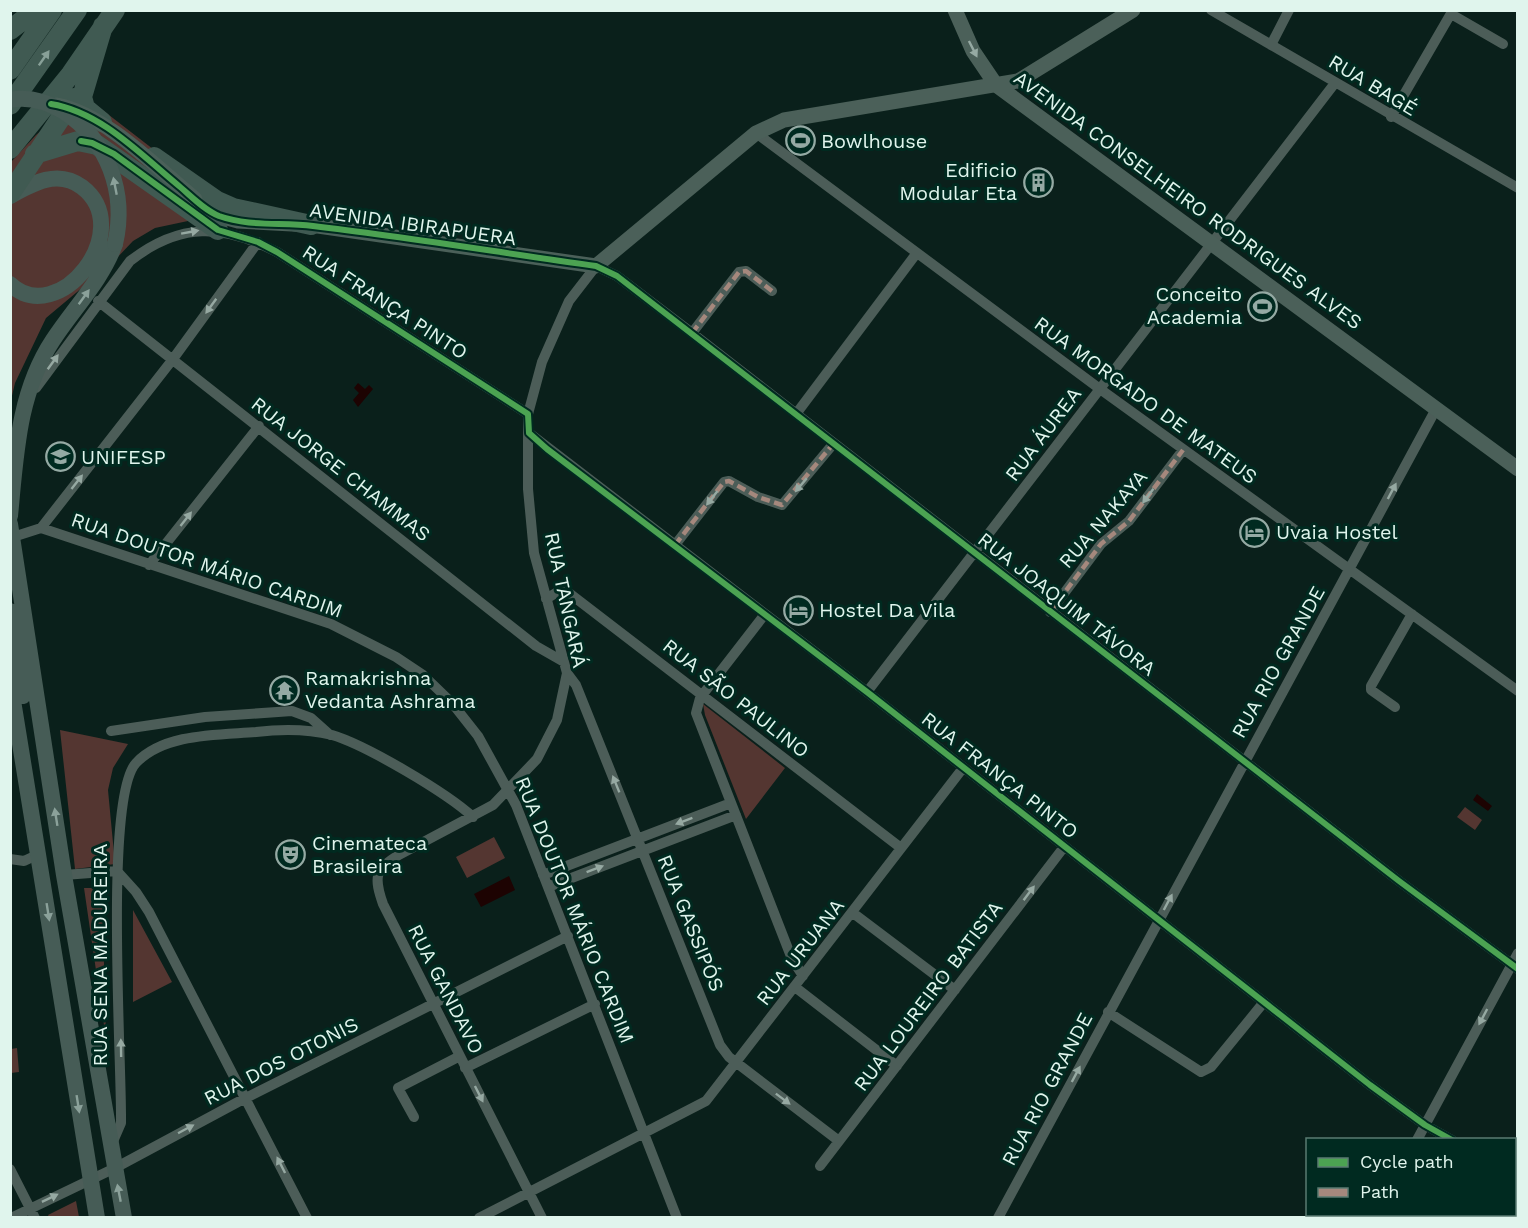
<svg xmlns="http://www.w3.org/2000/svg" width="1528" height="1228" viewBox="0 0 1528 1228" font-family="'Work Sans',sans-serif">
<rect width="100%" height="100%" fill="#0a201b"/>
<path fill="#543631" d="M87,98l128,99 -13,21 -47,10 -22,13 -19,20 -68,57 -31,65 -4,17v-238l25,-27 42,-36z
M703,704l82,64 -39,51 -41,-104z
M60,730l68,14 -15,24 -5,22 7,74 -40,5z
M1465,807l17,13 -7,10 -18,-13z
M494,837l11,21 -38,20 -11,-21z
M84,888h18l4,151z
M133,910l39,72 -39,20z
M17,1048l2,24 -8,1v-24z
M76,1201l3,16h-30l-1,-2z"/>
<path fill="#1d0302" d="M358,383l7,6 4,-4 4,4 -15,18 -5,-7 6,-7 -5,-5z
M1477,794l15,12 -4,5 -15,-11z
M509,876l6,14 -34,17 -7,-13z"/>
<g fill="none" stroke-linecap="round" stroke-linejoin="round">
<path stroke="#4c5d58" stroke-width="10" d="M1211,10l307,178
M1451,14l52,30
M1271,45l18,-35
M1391,117l62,-107
M756,133l344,256 418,302
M98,301l438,345 28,16
M692,333l47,-61 7,-1 26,20
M36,388l94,-127c50,-39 93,-37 147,-9l251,162
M796,414l120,-160
M529,433l338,259 503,393 55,40 27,15
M41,528l132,-169 85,-117
M13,537l28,-9 290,96 65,33 27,18 29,28 26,33 38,69 161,413
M675,545l49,-63 5,-1 29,16 24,8 52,-62
M149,565l110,-139
M546,599l13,-8 10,2 332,255
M1050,612l51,-68 28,-23 54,-71
M765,614l-65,84 -4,15 96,246 11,17
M567,673l9,12 144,360 9,12 110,84
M867,692l468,-609
M1395,707l-24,-17v-4l41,-72
M111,731l94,-14 87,-6 19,7 19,17
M10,859l14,2 15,-7
M117,871l19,21 13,20 158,306
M64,875l53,-4
M543,875l188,-72
M548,887l188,-72
M853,913l102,77
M795,987l102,79
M1108,1012l93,60 10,-5 53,-65
M465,1068l130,-64
M414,1117l-16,-29 62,-32
M1417,1140l101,-187
M111,1146l10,-23c1,-61 -17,-325 15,-360 28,-30 82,-28 120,-31 25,-3 52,-3 76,3 34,10 115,58 141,82
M820,1166l244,-319
M10,1169l25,49
M1514,1173l4,2
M11,1218l104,-50 123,-66 330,-166
M479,1218l227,-117 257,-333
M542,1218l-159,-314c-9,-26 -9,-35 16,-49l94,-50 44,-46 20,-39 10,-47 -33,-120 -6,-64v-75l14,-52 27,-61 27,-35 21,10 75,57 707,548 119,88
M998,1218l438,-809
M1376,1218l2,-4
M1450,1218l1,-4"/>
<path stroke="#4b6059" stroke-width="15" d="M955,10l18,41 23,34 522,384
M195,199l21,16 22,6 73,4 285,41 160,-133 28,-13 234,-39 115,-71"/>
<path stroke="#465c56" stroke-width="16" d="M10,196c23,-13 48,-27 72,-9 56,43 -24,143 -72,97
M10,516c6,-61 8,-123 43,-176 21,-32 49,-60 62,-96
M10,524l54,351 60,343
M10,611l13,85
M10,682l87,536"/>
<path stroke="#405a52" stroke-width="20" d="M10,30l26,-20
M10,70l42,-60
M10,105l67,-95
M102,122l-17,-14 -3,-11 21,-71
M10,149l61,-75 44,-64
M35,154l43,-13 19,4 121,85
M154,157l63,44 16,7 78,17
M10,194l64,-96"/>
<path stroke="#4b6059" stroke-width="15" d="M57,105c48,9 100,63 138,94"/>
<path stroke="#465c56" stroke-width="16" d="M10,100c19,-4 37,2 53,11 45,29 64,82 52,133"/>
<path stroke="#a5887d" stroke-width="4.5" stroke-dasharray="9 4.5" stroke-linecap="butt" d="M692,333l47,-61 7,-1 26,20
M675,545l49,-63 5,-1 29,16 24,8 52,-62
M1050,612l51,-68 28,-23 54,-71"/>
<defs>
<path id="cycleway" d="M51,104c50,8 90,51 128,82 12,10 25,24 40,30 31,11 62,6 94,10 95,11 189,27 283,40l21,10 782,605 119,88
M81,141l11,2 22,11 104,76 40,12 19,10 251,162 1,19 18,16 320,243 503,393 55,40 27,15"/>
</defs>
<use href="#cycleway" stroke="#002a20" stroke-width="10"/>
<use href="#cycleway" stroke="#4ca352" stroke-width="6"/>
</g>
<defs><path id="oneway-solid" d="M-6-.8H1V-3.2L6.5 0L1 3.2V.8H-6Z" transform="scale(1.5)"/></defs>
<use fill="#96aaa3" href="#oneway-solid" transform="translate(973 49) rotate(63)"/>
<use fill="#88a098" href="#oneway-solid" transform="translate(44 58) rotate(-55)"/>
<g fill="#8ba19a">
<use href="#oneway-solid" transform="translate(115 186) rotate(-101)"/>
<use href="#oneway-solid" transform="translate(84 297) rotate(-54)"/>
<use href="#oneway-solid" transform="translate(56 817) rotate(-99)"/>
<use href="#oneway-solid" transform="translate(48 912) rotate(81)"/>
<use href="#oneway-solid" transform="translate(78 1104) rotate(81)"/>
<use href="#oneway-solid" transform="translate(119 1193) rotate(-101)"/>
</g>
<g fill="#96a9a2">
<use href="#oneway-solid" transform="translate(190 232) rotate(-10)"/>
<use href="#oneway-solid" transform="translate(211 306) rotate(126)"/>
<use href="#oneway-solid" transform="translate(53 362) rotate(-54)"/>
<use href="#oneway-solid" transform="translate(77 482) rotate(-52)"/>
<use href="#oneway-solid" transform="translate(801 485) rotate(130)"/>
<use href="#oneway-solid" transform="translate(1392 491) rotate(-62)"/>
<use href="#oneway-solid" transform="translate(1148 496) rotate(127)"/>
<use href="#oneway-solid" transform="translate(712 498) rotate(128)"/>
<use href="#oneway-solid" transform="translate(186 519) rotate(-52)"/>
<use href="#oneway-solid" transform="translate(616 784) rotate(-112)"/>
<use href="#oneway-solid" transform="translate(684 821) rotate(159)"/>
<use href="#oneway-solid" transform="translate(595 869) rotate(-21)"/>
<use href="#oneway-solid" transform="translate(1029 893) rotate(-53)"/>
<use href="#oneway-solid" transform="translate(1168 902) rotate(-62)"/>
<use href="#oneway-solid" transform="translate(1483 1017) rotate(118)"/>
<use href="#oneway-solid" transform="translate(121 1048) rotate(-91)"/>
<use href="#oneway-solid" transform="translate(1076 1074) rotate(-62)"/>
<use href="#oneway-solid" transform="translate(479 1094) rotate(63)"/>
<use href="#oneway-solid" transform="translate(783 1099) rotate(37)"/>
<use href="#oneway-solid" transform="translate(186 1129) rotate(-28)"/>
<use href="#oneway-solid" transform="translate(281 1165) rotate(-117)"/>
<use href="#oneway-solid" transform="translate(50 1198) rotate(-26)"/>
</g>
<defs>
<symbol id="stadium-ring" viewBox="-11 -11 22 22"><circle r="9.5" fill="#002a20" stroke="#95aaa4" stroke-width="1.5"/><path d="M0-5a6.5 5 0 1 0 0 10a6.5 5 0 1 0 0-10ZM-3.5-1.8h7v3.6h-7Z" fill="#95aaa4"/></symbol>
<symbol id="building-ring" viewBox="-11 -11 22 22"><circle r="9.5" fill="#002a20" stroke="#95aaa4" stroke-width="1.5"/><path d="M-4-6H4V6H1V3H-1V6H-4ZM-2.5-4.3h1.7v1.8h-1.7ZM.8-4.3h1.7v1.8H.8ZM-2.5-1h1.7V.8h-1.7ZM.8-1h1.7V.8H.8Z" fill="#95aaa4"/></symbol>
<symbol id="university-ring" viewBox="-11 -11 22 22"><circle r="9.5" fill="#002a20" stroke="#95aaa4" stroke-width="1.5"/><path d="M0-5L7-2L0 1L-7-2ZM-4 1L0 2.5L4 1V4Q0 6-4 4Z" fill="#95aaa4"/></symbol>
<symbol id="hotel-ring" viewBox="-11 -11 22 22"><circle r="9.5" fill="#002a20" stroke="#95aaa4" stroke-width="1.5"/><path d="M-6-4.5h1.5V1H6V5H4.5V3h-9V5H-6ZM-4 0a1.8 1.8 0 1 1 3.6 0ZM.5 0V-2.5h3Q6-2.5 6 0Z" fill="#95aaa4"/></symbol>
<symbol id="temple-ring" viewBox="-11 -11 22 22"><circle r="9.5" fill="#002a20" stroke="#95aaa4" stroke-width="1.5"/><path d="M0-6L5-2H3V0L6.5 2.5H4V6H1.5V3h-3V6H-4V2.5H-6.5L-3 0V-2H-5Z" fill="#95aaa4"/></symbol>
<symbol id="theatre-ring" viewBox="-11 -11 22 22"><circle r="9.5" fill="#002a20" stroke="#95aaa4" stroke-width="1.5"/><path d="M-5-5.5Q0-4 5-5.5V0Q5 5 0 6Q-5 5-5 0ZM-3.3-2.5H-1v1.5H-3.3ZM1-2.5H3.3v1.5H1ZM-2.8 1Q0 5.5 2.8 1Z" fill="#95aaa4"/></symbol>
</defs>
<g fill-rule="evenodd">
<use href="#stadium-ring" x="784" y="124" width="33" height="33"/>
<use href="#building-ring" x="1022" y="166" width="33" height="33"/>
<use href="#stadium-ring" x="1246" y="290" width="33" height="33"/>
<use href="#university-ring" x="44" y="440" width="33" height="33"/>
<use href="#hotel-ring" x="1238" y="516" width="33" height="33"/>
<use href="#hotel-ring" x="782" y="594" width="33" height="33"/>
<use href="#temple-ring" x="268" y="674" width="33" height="33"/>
<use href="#theatre-ring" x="274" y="838" width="33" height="33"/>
</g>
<g text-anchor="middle" stroke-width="6" stroke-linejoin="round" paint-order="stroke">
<g font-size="20" fill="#e0f5ed" stroke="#002a20">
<text transform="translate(1373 85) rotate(31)" y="7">RUA BAGÉ</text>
<text transform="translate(1188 200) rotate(36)" y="7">AVENIDA CONSELHEIRO RODRIGUES ALVES</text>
<text transform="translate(413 224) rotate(8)" y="7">AVENIDA IBIRAPUERA</text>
<text transform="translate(385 302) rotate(33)" y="7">RUA FRANÇA PINTO</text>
<text transform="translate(1146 400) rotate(36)" y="7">RUA MORGADO DE MATEUS</text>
<text transform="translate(1043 434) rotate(-53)" y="7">RUA ÁUREA</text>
<text transform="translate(341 469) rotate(38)" y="7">RUA JORGE CHAMMAS</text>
<text transform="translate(1103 519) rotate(-49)" y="7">RUA NAKAYA</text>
<text transform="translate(207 565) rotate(19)" y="7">RUA DOUTOR MÁRIO CARDIM</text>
<text transform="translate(566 600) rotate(78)" y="7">RUA TANGARÁ</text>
<text transform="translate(1067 604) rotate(38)" y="7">RUA JOAQUIM TÁVORA</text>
<text transform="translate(1278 662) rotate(-61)" y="7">RUA RIO GRANDE</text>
<text transform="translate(736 698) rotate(38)" y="7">RUA SÃO PAULINO</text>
<text transform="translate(1000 775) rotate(38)" y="7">RUA FRANÇA PINTO</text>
<text transform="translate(575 910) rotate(68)" y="7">RUA DOUTOR MÁRIO CARDIM</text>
<text transform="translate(691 923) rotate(68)" y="7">RUA GASSIPÓS</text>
<text transform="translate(800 952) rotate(-52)" y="7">RUA URUANA</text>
<text transform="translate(100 955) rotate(-90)" y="7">RUA SENA MADUREIRA</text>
<text transform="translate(446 989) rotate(63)" y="7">RUA GANDAVO</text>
<text transform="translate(928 996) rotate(-53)" y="7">RUA LOUREIRO BATISTA</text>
<text transform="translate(281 1061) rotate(-27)" y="7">RUA DOS OTONIS</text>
<text transform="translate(1047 1089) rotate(-62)" y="7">RUA RIO GRANDE</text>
</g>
<g font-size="20" fill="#e0f5ed" stroke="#002a20" text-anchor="start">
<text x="821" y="148">Bowlhouse</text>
<text x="1017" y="177" text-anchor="end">Edificio<tspan x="1017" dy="23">Modular Eta</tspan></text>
<text x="1242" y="301" text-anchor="end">Conceito<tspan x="1242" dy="23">Academia</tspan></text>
<text x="81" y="464">UNIFESP</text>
<text x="1276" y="539">Uvaia Hostel</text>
<text x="819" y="617">Hostel Da Vila</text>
<text x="305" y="685">Ramakrishna<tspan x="305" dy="23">Vedanta Ashrama</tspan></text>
<text x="312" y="850">Cinemateca<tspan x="312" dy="23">Brasileira</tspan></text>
</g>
</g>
<rect width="1528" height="1228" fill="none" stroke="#e0f5ed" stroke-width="24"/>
<rect x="1306" y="1138" width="210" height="78" fill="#002a20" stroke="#5a7b72" stroke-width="1.5"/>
<rect x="1318" y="1158" width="30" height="9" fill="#4ca352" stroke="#5a7b72" stroke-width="1.5"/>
<text x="1360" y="1168" font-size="18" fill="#e0f5ed">Cycle path</text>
<rect x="1318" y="1188" width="30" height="9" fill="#a5887d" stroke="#5a7b72" stroke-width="1.5"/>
<text x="1360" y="1198" font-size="18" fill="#e0f5ed">Path</text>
</svg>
